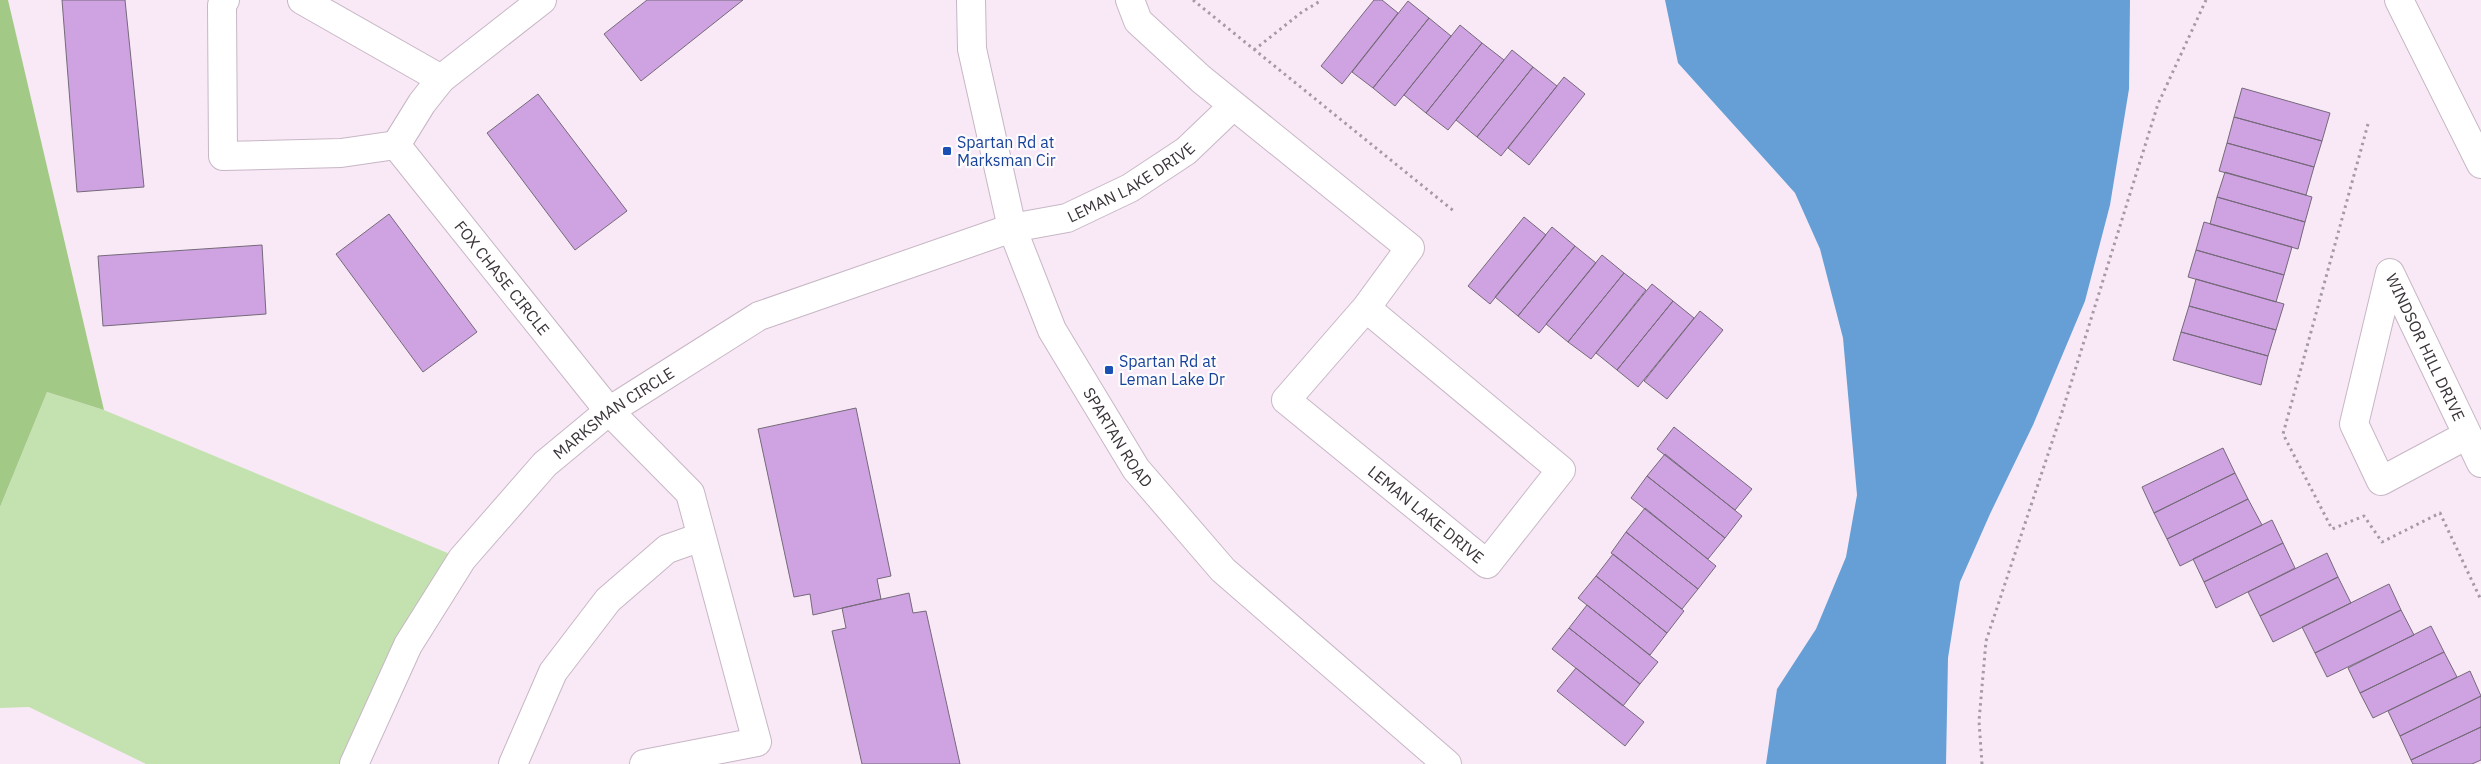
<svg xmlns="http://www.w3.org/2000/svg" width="2481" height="764" viewBox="0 0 2481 764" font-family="'IBM Plex Sans',sans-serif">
<rect width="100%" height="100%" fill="#f9e9f7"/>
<path fill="#c4e2b0" d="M47,392l57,18 358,149 -108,205h-208l-117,-57 -29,1v-201z"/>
<path fill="#a2c986" d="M0,0h8l96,410 -57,-18 -47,115z"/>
<path fill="#669fd5" d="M1665,0h465l-1,89 -19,116 -25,96 -52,124 -43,89 -30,68 -12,76 -2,106h-180l11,-75 39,-60 30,-72 11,-62 -14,-157 -23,-89 -25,-56 -117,-130z"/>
<path fill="#cfa2e2" stroke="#746a79" d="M62,0h63l19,187 -67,5z
M647,0h96l-102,81 -37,-47z
M1374,0h8l16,13 -56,71 -21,-18z
M1408,1l21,17 -56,70 -21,-16z
M1429,18l22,18 -56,70 -22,-18z
M1460,25l22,18 -56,70 -22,-18z
M1482,43l22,17 -56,70 -22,-17z
M1512,50l21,17 -56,70 -21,-17z
M1533,67l24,19 -56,70 -24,-19z
M1564,77l21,17 -56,71 -21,-17z
M2242,88l88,25 -8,28 -88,-24z
M538,94l89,117 -52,39 -88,-117z
M2234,117l88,24 -8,26 -87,-24z
M2227,143l87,24 -8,28 -87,-24z
M2225,172l87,25 -7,25 -88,-25z
M2217,197l88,25 -7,27 -88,-25z
M389,214l88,118 -54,40 -87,-118z
M1524,217l22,18 -56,69 -22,-18z
M2204,222l88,25 -8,28 -88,-25z
M1552,227l23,19 -57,70 -23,-19z
M262,245l4,69 -163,12 -5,-70z
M1575,246l21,17 -57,70 -21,-17z
M2196,250l88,25 -8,27 -88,-25z
M1602,255l22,18 -56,69 -22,-18z
M1624,273l22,17 -55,69 -23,-17z
M2196,279l88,25 -8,26 -87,-24z
M1652,284l21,17 -56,69 -21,-17z
M1673,301l21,17 -56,69 -21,-17z
M2189,306l87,24 -8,26 -87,-24z
M1700,311l23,19 -56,69 -23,-18z
M2181,332l87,24 -7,29 -88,-25z
M856,408l35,168 -14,3 4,20 -68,16 -3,-21 -16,3 -36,-168z
M1674,427l78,62 -17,21 -78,-61z
M2223,448l12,25 -81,40 -12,-26z
M1665,454l77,62 -17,22 -78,-62z
M2235,473l13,26 -81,40 -13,-26z
M1647,476l78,62 -17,21 -77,-61z
M2248,499l14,26 -82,41 -13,-27z
M1645,508l71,58 -18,23 -72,-57z
M2272,520l11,23 -79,39 -11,-23z
M1626,532l72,57 -16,20 -71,-56z
M2283,543l12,25 -79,40 -12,-26z
M2327,553l11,24 -78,39 -12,-24z
M1613,554l71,57 -17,22 -71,-57z
M1596,576l71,57 -17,22 -72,-57z
M2338,577l13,26 -78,39 -13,-26z
M2389,584l12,26 -86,43 -13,-26z
M909,593l4,20 13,-2 34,153h-98l-30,-133 14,-3 -4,-20z
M1587,605l71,57 -18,22 -71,-56z
M2401,610l13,25 -87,42 -12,-24z
M2431,626l13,26 -84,41 -12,-25z
M1569,628l71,56 -17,22 -71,-57z
M2444,652l13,25 -84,41 -13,-25z
M1576,668l68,54 -19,24 -68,-55z
M2470,671l11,25 -81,40 -12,-25z
M2481,696v31l-70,33 -11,-24z
M2481,727v33l-9,4h-59l-2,-4z"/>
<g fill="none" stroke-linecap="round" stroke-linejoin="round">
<defs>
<g id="minor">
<path d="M225,0l-3,5 1,151 118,-3 55,-8"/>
<path d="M302,0l139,79 -19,24 -26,42"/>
<path id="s1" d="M971,0l1,49 40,179 40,102 84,139 87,101 224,194"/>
<path id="s2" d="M1130,0l8,21 63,58 209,169 -44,60 -80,92 201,164 74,-94 -195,-162"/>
<path d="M2399,0l82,164"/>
<path d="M441,79l101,-79"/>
<path id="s3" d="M396,145l213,266 81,82 67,249 -113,22"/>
<path id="s4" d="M2467,435l-86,46 -27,-57 36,-151 91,190"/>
<path id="s5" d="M354,764l54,-119 54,-86 83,-95 64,-53 150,-95 253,-88 55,-10 63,-30 56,-37 47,-45"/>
<path d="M513,764l40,-92 55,-72 59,-51 34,-12"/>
</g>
</defs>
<use href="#minor" stroke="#c7b7c5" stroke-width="30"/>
<path stroke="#a599a4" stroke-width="3" stroke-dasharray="2.5 4" stroke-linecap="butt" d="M1193,0l262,212
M1254,50l48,-38 20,-12
M2368,124l-85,310 49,95 32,-13 18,26 58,-29 41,87
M1982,764l-3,-43 7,-80 76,-229 96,-308 48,-104"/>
<use href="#minor" stroke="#fff" stroke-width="28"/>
</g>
<g fill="#1a4fb4" stroke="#fefbfe" stroke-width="2">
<rect x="942" y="146" width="10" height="10" rx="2.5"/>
<rect x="1104" y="365" width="10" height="10" rx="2.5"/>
</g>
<g text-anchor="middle" stroke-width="4.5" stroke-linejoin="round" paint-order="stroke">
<g font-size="16" fill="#164399" stroke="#fefbfe" text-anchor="start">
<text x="957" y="148">Spartan Rd at<tspan x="957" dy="18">Marksman Cir</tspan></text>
<text x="1119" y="367">Spartan Rd at<tspan x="1119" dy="18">Leman Lake Dr</tspan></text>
</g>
<g font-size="16" fill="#3a343a" stroke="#fefbfe">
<text dy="6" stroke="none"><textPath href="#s5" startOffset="1016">LEMAN LAKE DRIVE</textPath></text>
<text dy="6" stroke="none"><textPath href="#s3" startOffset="170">FOX CHASE CIRCLE</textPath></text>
<text dy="6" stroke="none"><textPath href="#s4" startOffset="398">WINDSOR HILL DRIVE</textPath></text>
<text dy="6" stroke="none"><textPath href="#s5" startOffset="444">MARKSMAN CIRCLE</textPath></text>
<text dy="6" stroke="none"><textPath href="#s1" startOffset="468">SPARTAN ROAD</textPath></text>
<text dy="6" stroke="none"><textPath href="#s2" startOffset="754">LEMAN LAKE DRIVE</textPath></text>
</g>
</g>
</svg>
